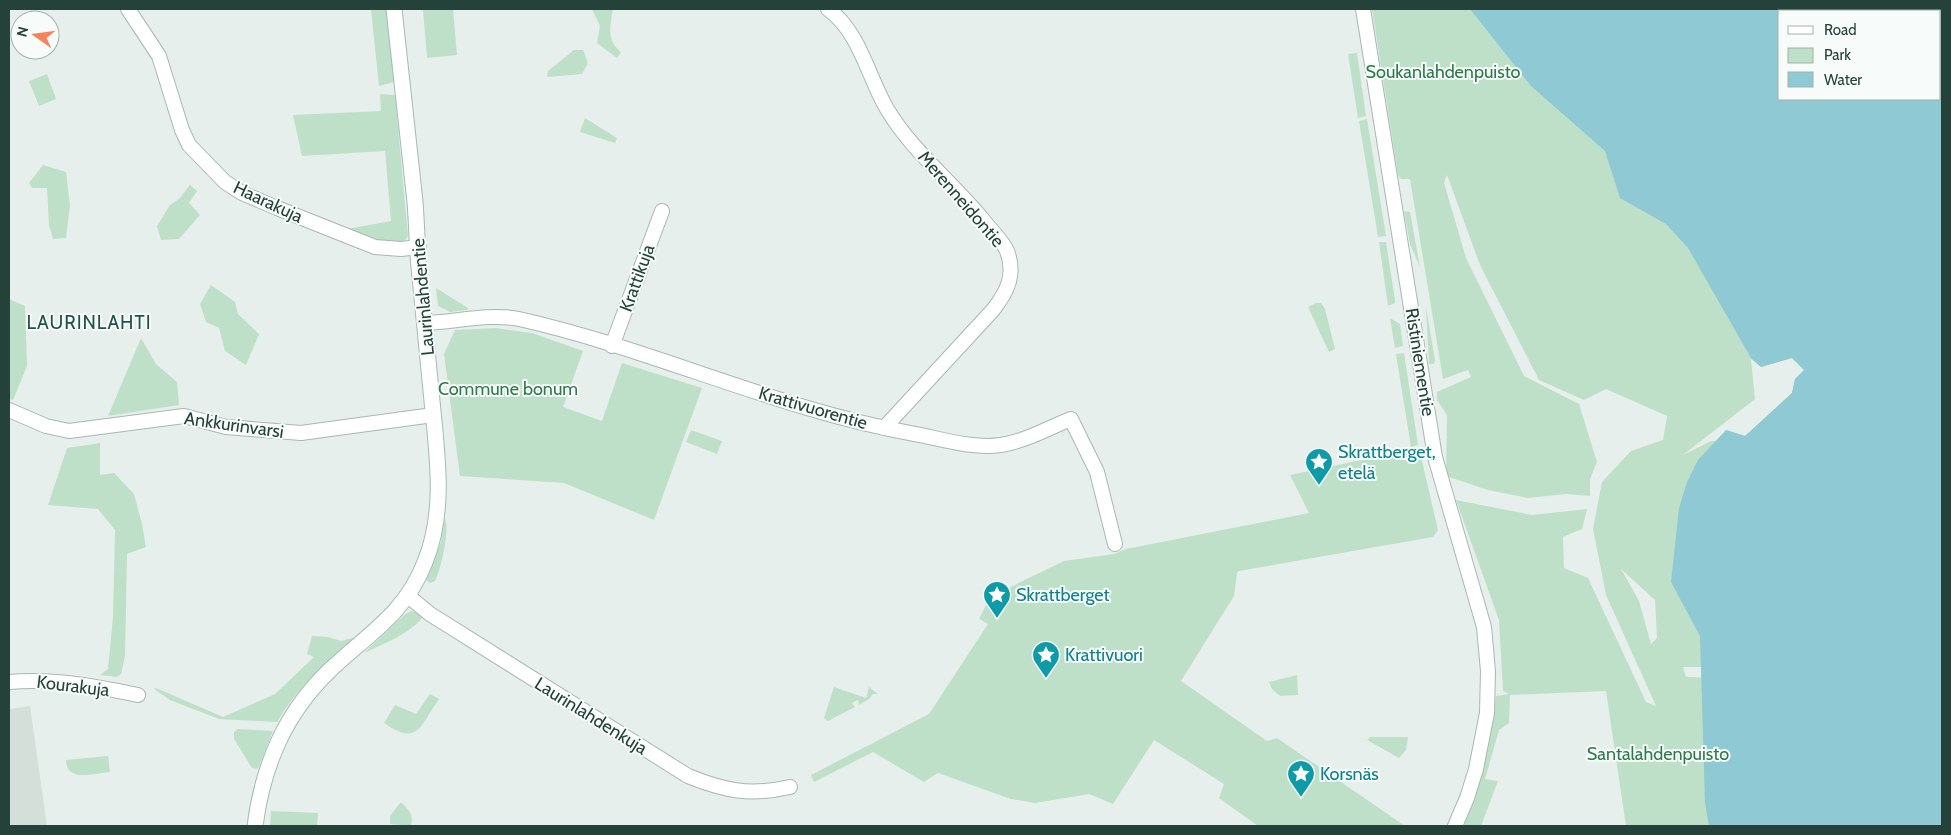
<svg xmlns="http://www.w3.org/2000/svg" width="1951" height="835" viewBox="0 0 1951 835" font-family="Cabin,sans-serif">
<rect width="100%" height="100%" fill="#e6efeb"/>
<path fill="#d4dfda" d="M30,706l17,120h-38v-117z"/>
<path fill="#bfe0c8" fill-rule="evenodd" d="M371,9h16l7,73 -15,4z
M423,9h30l4,46 -30,3z
M592,9h21c-3,18 -7,30 8,43l-4,6 -20,-15 3,-17z
M1372,9h239l169,90 95,6 -142,562h-50l3,10 41,1 124,148h-225l-20,-135 -96,4 -1,28 -10,7 -14,49 13,2 -17,45h-17c16,-43 28,-85 32,-130l13,-2 -6,-3 -4,-71 -43,-120 76,15 55,-6 -5,20 -19,8 1,31 24,10 58,124 10,4 -50,-111 -13,-66 9,-47 29,-31 32,-11 4,-24 -61,-27 -22,11 -45,-20 -59,-115 -33,-90 -3,8 22,75 58,118 55,28 18,58 -7,17v17l-24,-2 -38,4 -40,-8 -42,-14 1,-61 -10,-15v-8l34,-15 -3,-7 -25,9 -33,-200h-9l-3,-4zM1792,358l12,12 -9,9 -3,14 -47,43 -19,-6 -8,11h-7l-28,14 72,-56 -4,-40 10,8zM1621,569l34,31 2,38 -6,6 -12,-43z
M574,50h9l5,13 -6,11 -35,3 1,-6z
M1357,53l9,63 -8,2 -10,-64z
M47,74l9,25 -17,7 -10,-25z
M380,94l15,1 13,141 -5,7h-17l-39,-14 44,-8 -6,-70 -83,5 -9,-41 88,-4z
M585,118l32,20 -2,5 -35,-11z
M1367,119l19,117 -8,1 -19,-116z
M43,165l23,7 4,33 -4,33 -13,1 -4,-14 -2,-37h-15l-3,-5z
M190,185l7,6 -8,12 11,12 -21,24 -18,1 -4,-14 13,-21 9,-6z
M1404,211l6,1 10,55 -10,-23z
M1386,242l9,58v3l-7,3 -9,-64z
M211,285l24,17 3,12 21,20 -13,31 -21,-14 -6,-23 -13,-6 -6,-18z
M436,288l32,20 -1,2 -17,2 -12,-6z
M9,299l16,7 2,60 -14,34 -4,-1z
M1316,303h5l4,6 10,40 -6,3 -21,-45z
M1426,307l9,53 -1,4h-5z
M1390,318l10,6 3,22 -8,2z
M496,328l36,5 51,18 -20,56 39,14 20,-58 80,25 -48,132 -90,-37 -104,-7 -16,-122 11,-24z
M141,338l15,26 21,18 2,23 -71,11z
M1404,353l14,92 -7,2 -15,-93z
M691,430l31,11 -5,13 -31,-12z
M100,443v32l14,-2 20,21 8,30 4,23 -19,7 -2,102 -4,18 -4,3 -17,-2 8,-6 5,-52 2,-87 -17,-21 -50,-4 19,-57z
M1419,448l19,82 -5,7 -194,34 -2,2 -3,23 -53,85 86,60 10,-3 128,88h-147l-39,-28 5,-14 -70,-44 -41,64 -24,-10 -54,9 -24,-4 -73,-26 -14,9 -51,-30 -59,30 -3,-7 118,-61 59,-90 -9,-5 11,-22 74,-36 50,-7 12,-5 183,-36 -19,-38z
M445,518c5,11 -4,52 -10,63l-5,2 -4,-3 15,-38z
M411,611l13,4c-13,19 -39,28 -60,38l40,-38z
M312,636l16,1 13,4 15,-4c-31,25 -59,51 -79,85l-58,-3 -49,-19 -16,-11 2,-1 67,29 52,-23 39,-37 -7,-3z
M1297,675l1,20 -18,1 -8,-7 -3,-7z
M834,687l32,11 3,-11 9,7h-5l-4,5 -10,6 -1,-5 -6,3 3,4 -27,14 -4,-3z
M430,694l9,5c-19,27 -21,48 -55,24l11,-18 21,9z
M238,729l35,2 -15,38 -6,-1 -18,-29v-7z
M1370,737h38l-2,13 -7,8 -32,-18z
M108,756l2,16c-15,1 -44,11 -44,-12z
M401,802c8,8 13,13 10,24l-21,-2v-8z
M271,811l47,2 -1,13h-47z"/>
<path fill="#8ec9d4" fill-rule="evenodd" d="M1470,9h472v817h-233l-4,-23 -5,-167 -29,-54 8,-74 8,-26 11,-22 28,-30 19,6 47,-43 3,-14 9,-9 -12,-12 -31,9 -10,-9 -63,-110 -22,-24 -46,-26 -15,-47 -74,-65zM1780,11h160v88h-160z"/>
<g fill="none" stroke-linecap="round" stroke-linejoin="round">
<defs>
<path id="street" d="M128,9l31,47 23,74 7,15 36,37 17,11 35,15 98,39 26,2 18,-2
M828,9c32,23 40,68 59,100 24,41 67,75 97,112 7,9 18,19 23,30 9,24 0,41 -14,59l-109,118
M1363,9l72,448 49,170 4,44 -1,42 -11,56 -9,29 -12,28
M425,323c30,-1 65,-10 94,-4 134,30 260,91 396,115 27,5 57,15 86,11 25,-4 47,-17 70,-26l26,53 18,72
M612,346l50,-135
M9,410l37,16 23,5 115,-15 42,11 75,6 132,-18
M408,596l22,18 258,162c37,15 62,20 102,11
M9,682c43,-4 86,4 129,13"/>
<path id="secondary" d="M255,826c8,-61 30,-113 75,-156 38,-36 75,-56 95,-108 21,-51 12,-108 7,-161 -4,-42 -8,-83 -12,-124 -3,-25 -3,-50 -5,-75 -7,-64 -14,-129 -21,-193"/>
</defs>
<use href="#street" stroke="#a8b8b2" stroke-width="16"/>
<use href="#secondary" stroke="#a4bbb3" stroke-width="17"/>
<use href="#street" stroke="#fff" stroke-width="14"/>
<use href="#secondary" stroke="#fff" stroke-width="15"/>
</g>
<defs>
<symbol id="sight-pin" viewBox="-11 -11 22 30"><path d="M0 17L-7.5 6A9.5 9.5 0 1 1 7.5 6Z" fill="#0f9aa8" stroke="#f7fbf9"/><path d="M0-6L1.8-2.2L6-1.7L2.9 1.2L3.7 5.4L0 3.3L-3.7 5.4L-2.9 1.2L-6-1.7L-1.8-2.2Z" fill="#fff"/></symbol>
</defs>
<g fill-rule="evenodd">
<use href="#sight-pin" x="1303" y="446" width="32" height="43"/>
<use href="#sight-pin" x="981" y="579" width="32" height="43"/>
<use href="#sight-pin" x="1030" y="639" width="32" height="43"/>
<use href="#sight-pin" x="1285" y="758" width="32" height="43"/>
</g>
<g text-anchor="middle" stroke-width="4" stroke-linejoin="round" paint-order="stroke">
<g font-size="18" fill="#2d7a4b" stroke="#f7fbf9">
<text x="1443" y="78">Soukanlahdenpuisto</text>
<text x="508" y="395">Commune bonum</text>
<text x="1658" y="760">Santalahdenpuisto</text>
</g>
<g font-size="18" fill="#24423a" stroke="#f7fbf9">
<text transform="translate(961 199) rotate(49)" y="6">Merenneidontie</text>
<text transform="translate(268 202) rotate(25)" y="6">Haarakuja</text>
<text transform="translate(637 278) rotate(-70)" y="6">Krattikuja</text>
<text transform="translate(423 297) rotate(-95)" y="6">Laurinlahdentie</text>
<text transform="translate(1420 362) rotate(81)" y="6">Ristiniementie</text>
<text transform="translate(813 408) rotate(16)" y="6">Krattivuorentie</text>
<text transform="translate(234 425) rotate(8)" y="6">Ankkurinvarsi</text>
<text transform="translate(73 686) rotate(7)" y="6">Kourakuja</text>
<text transform="translate(591 716) rotate(32)" y="6">Laurinlahdenkuja</text>
</g>
<g font-size="18" fill="#0d838f" stroke="#f7fbf9" text-anchor="start">
<text x="1338" y="458">Skrattberget,<tspan x="1338" dy="21">etelä</tspan></text>
<text x="1016" y="601">Skrattberget</text>
<text x="1065" y="661">Krattivuori</text>
<text x="1320" y="780">Korsnäs</text>
</g>
<g font-size="19" letter-spacing="1" fill="#1f5548" stroke="#f7fbf9">
<text x="89" y="329">LAURINLAHTI</text>
</g>
</g>
<rect width="1951" height="835" fill="none" stroke="#24423a" stroke-width="20"/>
<rect x="1778" y="10" width="162" height="90" fill="#f7fbf9" stroke="#a3b1ad"/>
<rect x="1788" y="26" width="25" height="8" fill="#ffffff" stroke="#a3b1ad"/>
<text x="1824" y="35" font-size="15" fill="#24423a">Road</text>
<rect x="1788" y="48" width="25" height="15" fill="#bfe0c8" stroke="#a3b1ad"/>
<text x="1824" y="60" font-size="15" fill="#24423a">Park</text>
<rect x="1788" y="72" width="25" height="15" fill="#8ec9d4" stroke="#a3b1ad"/>
<text x="1824" y="85" font-size="15" fill="#24423a">Water</text>
<g transform="translate(35 35) rotate(284)"><circle r="24" fill="#f7fbf9" stroke="#a3b1ad"/>
<path d="M0-4L9 19L0 12L-9 19Z" fill="#f4845f"/>
<text y="-8" font-size="14" font-weight="bold" text-anchor="middle" fill="#24423a">N</text>
</g>
</svg>
